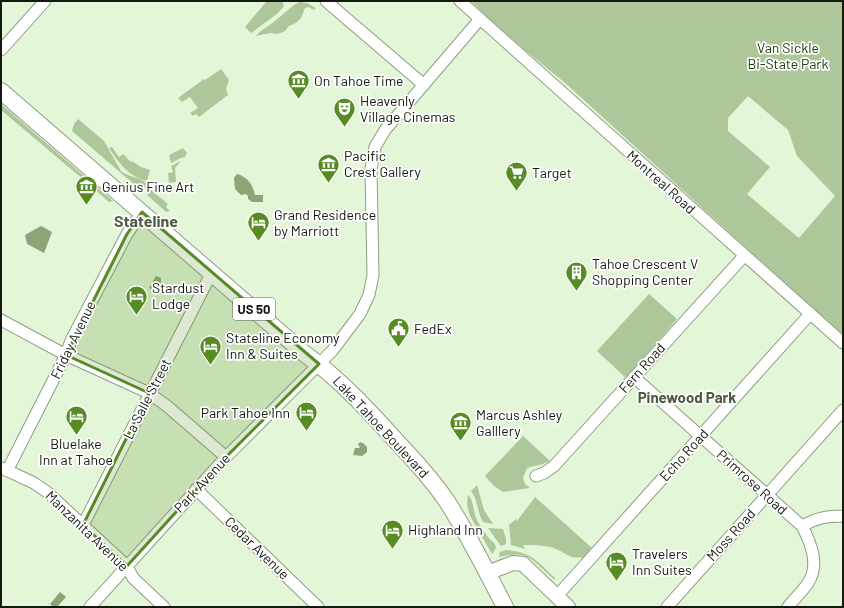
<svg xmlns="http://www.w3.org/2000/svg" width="844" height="608" viewBox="0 0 844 608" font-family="Barlow,sans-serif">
<rect width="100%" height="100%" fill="#e4f6d8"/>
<path fill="#adc79b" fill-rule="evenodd" d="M267,1h15l2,5 -7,8 -26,19 -6,-6z
M471,1h372v335l-279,-254c-32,-26 -64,-51 -93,-81zM748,96l40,34 9,26 38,40 -36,42 -52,-44 23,-27 -42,-36v-13z
M299,2l8,1 9,5 -2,2 -6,-3 -3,1 -4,10 -5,5 -7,3 -4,5 -7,3 -8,-1 -14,3c5,-7 14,-10 20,-16 8,-6 14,-13 23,-18z
M221,69l8,11 -3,9 2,6 -29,22 -3,-3 -3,2 -3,-3 8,-5 -8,-11 -8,5 -4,-4 26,-19 1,1z
M1,104l112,97 -4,1 -15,-13 -7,-8 -9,-6 -77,-65z
M78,119l26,22 17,30c8,6 20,7 27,13l-6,7 -70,-60 2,-7z
M112,147l7,10 4,-3 8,8 1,-1 9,6 9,3 -3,11c-17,-3 -29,-19 -38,-33z
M183,148l4,5 -3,5 -1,-1 -12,6 -2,-8z
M181,161l-6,7 1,14 -7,1 -1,-10 5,-1 -2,-6z
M150,189l18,15 -2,3 4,4 -4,1 -19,-17v-3z
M649,294l28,25 -51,59 -29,-27z
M523,436l27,25c-7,4 -15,4 -23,7l-4,10 2,6 5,4 -27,4 -9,-6 -9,-10z
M477,485l7,25 9,14 -10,-2c-6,-10 -5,-22 -12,-31z
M468,495c6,6 5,15 8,23 5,10 11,19 19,26l1,4 -4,6 -22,-38 -3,-11z
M535,497l57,51 -7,9c-17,2 -13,-1 -27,-7 -10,-5 -23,-5 -35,-5l2,4 -14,-4 -2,-20 7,-6 1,2z
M488,528l15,1 3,10v5l-5,2 -1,-1z
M506,550c26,2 31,11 49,28v2c-22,-18 -25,-31 -56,-23l1,-5z"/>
<path fill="#8ba579" d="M237,174c11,3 16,11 18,21h8v7h-11l-4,-3v-3l-2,-2 -5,1 -6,-6 -1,-11z
M41,226l11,6 -8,21 -17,-9 -2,-9z
M156,276l5,2v6l-4,5 -5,1 -3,-2z
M360,442l3,1 4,4v5l-5,4 -9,-1 2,-7h5l-2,-4z
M60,592l6,5 -9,10h-4l-3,-3z"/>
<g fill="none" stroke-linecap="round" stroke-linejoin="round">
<defs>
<path id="minor" d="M326,1l98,84
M460,1l383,342
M1,50l44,-49
M1,320l65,35 83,38 18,13 59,51
M634,377l168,149c9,17 18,39 6,57 -6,9 -14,16 -20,24
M2,468l32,15 13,9 80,74 6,12 31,29
M7,471l59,-116 4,-12 7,-14 50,-95 15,-22
M536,476l8,-3 10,-7 190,-210
M196,489l122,118
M83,525l129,-253
M802,526c15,-8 24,-10 41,-10
M557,596l253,-282
M90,607l136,-150 106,-106 28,-37 9,-19 4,-20 -2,-106 4,-22 10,-17 95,-111
M667,607l176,-197"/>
<path id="major" d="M487,573l26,-10 10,1 45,43"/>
<path id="highway" d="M1,91l304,263c36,26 65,58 94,90 18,19 35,38 49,59 21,33 39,69 57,104"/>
</defs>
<use href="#minor" stroke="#8d9e82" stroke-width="13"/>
<use href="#major" stroke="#8d9e82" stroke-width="16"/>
<use href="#highway" stroke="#8d9e82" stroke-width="18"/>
<use href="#minor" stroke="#fff" stroke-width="11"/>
<use href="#major" stroke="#fff" stroke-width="14"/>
<use href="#highway" stroke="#fff" stroke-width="16"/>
</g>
<path fill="#578b23" fill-opacity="0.2" stroke="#578b23" stroke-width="3" stroke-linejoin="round" d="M142,212l177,152 -93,93 -99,109 -44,-41 66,-132 -83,-38 61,-121z"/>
<defs>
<symbol id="museum-pin" viewBox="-11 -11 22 30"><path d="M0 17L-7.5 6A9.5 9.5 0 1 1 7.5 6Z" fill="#578b23" stroke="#fff"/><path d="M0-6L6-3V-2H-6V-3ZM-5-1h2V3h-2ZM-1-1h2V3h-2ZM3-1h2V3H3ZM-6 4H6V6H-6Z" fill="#fff"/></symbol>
<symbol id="theatre-pin" viewBox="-11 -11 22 30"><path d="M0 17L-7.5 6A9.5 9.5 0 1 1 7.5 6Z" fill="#578b23" stroke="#fff"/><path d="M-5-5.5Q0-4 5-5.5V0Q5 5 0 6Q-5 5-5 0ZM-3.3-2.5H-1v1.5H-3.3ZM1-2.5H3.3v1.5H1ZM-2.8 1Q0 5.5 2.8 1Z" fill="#fff"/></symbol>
<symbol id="supermarket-pin" viewBox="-11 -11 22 30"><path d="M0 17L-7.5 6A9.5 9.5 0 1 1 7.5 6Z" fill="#578b23" stroke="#fff"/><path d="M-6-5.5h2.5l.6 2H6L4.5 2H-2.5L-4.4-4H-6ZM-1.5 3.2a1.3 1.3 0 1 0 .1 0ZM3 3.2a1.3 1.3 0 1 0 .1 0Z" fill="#fff"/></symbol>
<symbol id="hotel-pin" viewBox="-11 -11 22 30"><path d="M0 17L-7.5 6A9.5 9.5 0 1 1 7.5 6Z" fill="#578b23" stroke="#fff"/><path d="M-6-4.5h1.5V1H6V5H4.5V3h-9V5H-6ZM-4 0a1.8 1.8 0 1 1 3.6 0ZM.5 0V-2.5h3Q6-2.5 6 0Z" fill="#fff"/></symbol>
<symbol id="building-pin" viewBox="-11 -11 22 30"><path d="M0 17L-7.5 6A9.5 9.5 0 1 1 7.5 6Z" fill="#578b23" stroke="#fff"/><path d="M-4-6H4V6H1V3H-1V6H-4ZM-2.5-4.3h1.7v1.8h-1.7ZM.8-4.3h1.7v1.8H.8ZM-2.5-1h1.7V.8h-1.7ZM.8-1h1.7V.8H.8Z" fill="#fff"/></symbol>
<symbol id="civic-pin" viewBox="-11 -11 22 30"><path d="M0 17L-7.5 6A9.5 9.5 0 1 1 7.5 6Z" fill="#578b23" stroke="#fff"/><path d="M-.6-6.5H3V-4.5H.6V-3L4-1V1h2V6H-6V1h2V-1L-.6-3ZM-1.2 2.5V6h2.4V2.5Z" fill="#fff"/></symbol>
</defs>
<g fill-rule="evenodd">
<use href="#museum-pin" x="286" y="68" width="25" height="34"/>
<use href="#theatre-pin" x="332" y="96" width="25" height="34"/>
<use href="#museum-pin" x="316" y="152" width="25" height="34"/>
<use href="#supermarket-pin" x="504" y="160" width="25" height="34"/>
<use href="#museum-pin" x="74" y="174" width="25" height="34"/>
<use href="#hotel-pin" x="246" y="210" width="25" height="34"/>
<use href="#building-pin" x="564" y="260" width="25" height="34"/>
<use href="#hotel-pin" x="124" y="284" width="25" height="34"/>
<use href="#civic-pin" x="386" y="316" width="25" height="34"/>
<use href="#hotel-pin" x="198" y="334" width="25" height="34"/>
<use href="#hotel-pin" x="294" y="400" width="25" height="34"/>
<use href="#hotel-pin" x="64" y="404" width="25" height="34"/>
<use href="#museum-pin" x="448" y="410" width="25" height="34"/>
<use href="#hotel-pin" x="380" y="518" width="25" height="34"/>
<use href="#hotel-pin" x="604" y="550" width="25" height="34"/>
</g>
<g text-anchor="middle" stroke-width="3.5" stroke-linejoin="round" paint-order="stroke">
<rect fill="#fff" stroke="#5a5e57" stroke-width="1" x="233" y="298" width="42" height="22" rx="3"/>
<g font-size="13" font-weight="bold" fill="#13190f">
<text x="254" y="314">US 50</text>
</g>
<g font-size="14" fill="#233c0b" stroke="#fff">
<text x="788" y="53">Van Sickle<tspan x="788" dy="16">Bi-State Park</tspan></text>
</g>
<g font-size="14" fill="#13190f" stroke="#fff" text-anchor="start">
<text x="314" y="86">On Tahoe Time</text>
<text x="360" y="106">Heavenly<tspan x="360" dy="16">Village Cinemas</tspan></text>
<text x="344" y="161">Pacific<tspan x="344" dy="16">Crest Gallery</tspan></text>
<text x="532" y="178">Target</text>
<text x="102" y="192">Genius Fine Art</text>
<text x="274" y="220">Grand Residence<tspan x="274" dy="16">by Marriott</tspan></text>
<text x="592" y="269">Tahoe Crescent V<tspan x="592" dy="16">Shopping Center</tspan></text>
<text x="152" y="293">Stardust<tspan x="152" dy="16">Lodge</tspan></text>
<text x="414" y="334">FedEx</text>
<text x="226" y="343">Stateline Economy<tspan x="226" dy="16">Inn &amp; Suites</tspan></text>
<text x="290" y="418" text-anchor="end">Park Tahoe Inn</text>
<text x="476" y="420">Marcus Ashley<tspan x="476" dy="16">Galllery</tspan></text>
<text x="76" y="449" text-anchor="middle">Bluelake<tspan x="76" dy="16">Inn at Tahoe</tspan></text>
<text x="408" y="535">Highland Inn</text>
<text x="632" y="559">Travelers<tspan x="632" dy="16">Inn Suites</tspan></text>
</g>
<g font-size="14" fill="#13190f" stroke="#fff">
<text transform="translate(661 182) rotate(42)" y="5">Montreal Road</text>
<text transform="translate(73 340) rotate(-64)" y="5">Friday Avenue</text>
<text transform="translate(642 368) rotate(-48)" y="5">Fern Road</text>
<text transform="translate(147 399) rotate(-63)" y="5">La Salle Street</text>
<text transform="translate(381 427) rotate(47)" y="5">Lake Tahoe Boulevard</text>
<text transform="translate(684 455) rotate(-48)" y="5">Echo Road</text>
<text transform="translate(752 482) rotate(42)" y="5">Primrose Road</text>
<text transform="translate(202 483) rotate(-47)" y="5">Park Avenue</text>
<text transform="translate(87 531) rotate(44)" y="5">Manzanita Avenue</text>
<text transform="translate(731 535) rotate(-48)" y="5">Moss Road</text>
<text transform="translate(257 548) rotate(44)" y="5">Cedar Avenue</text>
</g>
<g font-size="15" font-weight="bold" fill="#4c5b42" stroke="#fff">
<text x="687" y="403">Pinewood Park</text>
</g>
<g font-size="16" font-weight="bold" fill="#4c5b42" stroke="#fff">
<text x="146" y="227">Stateline</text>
</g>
</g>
<rect width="844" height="608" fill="none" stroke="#13190f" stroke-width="4"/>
</svg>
